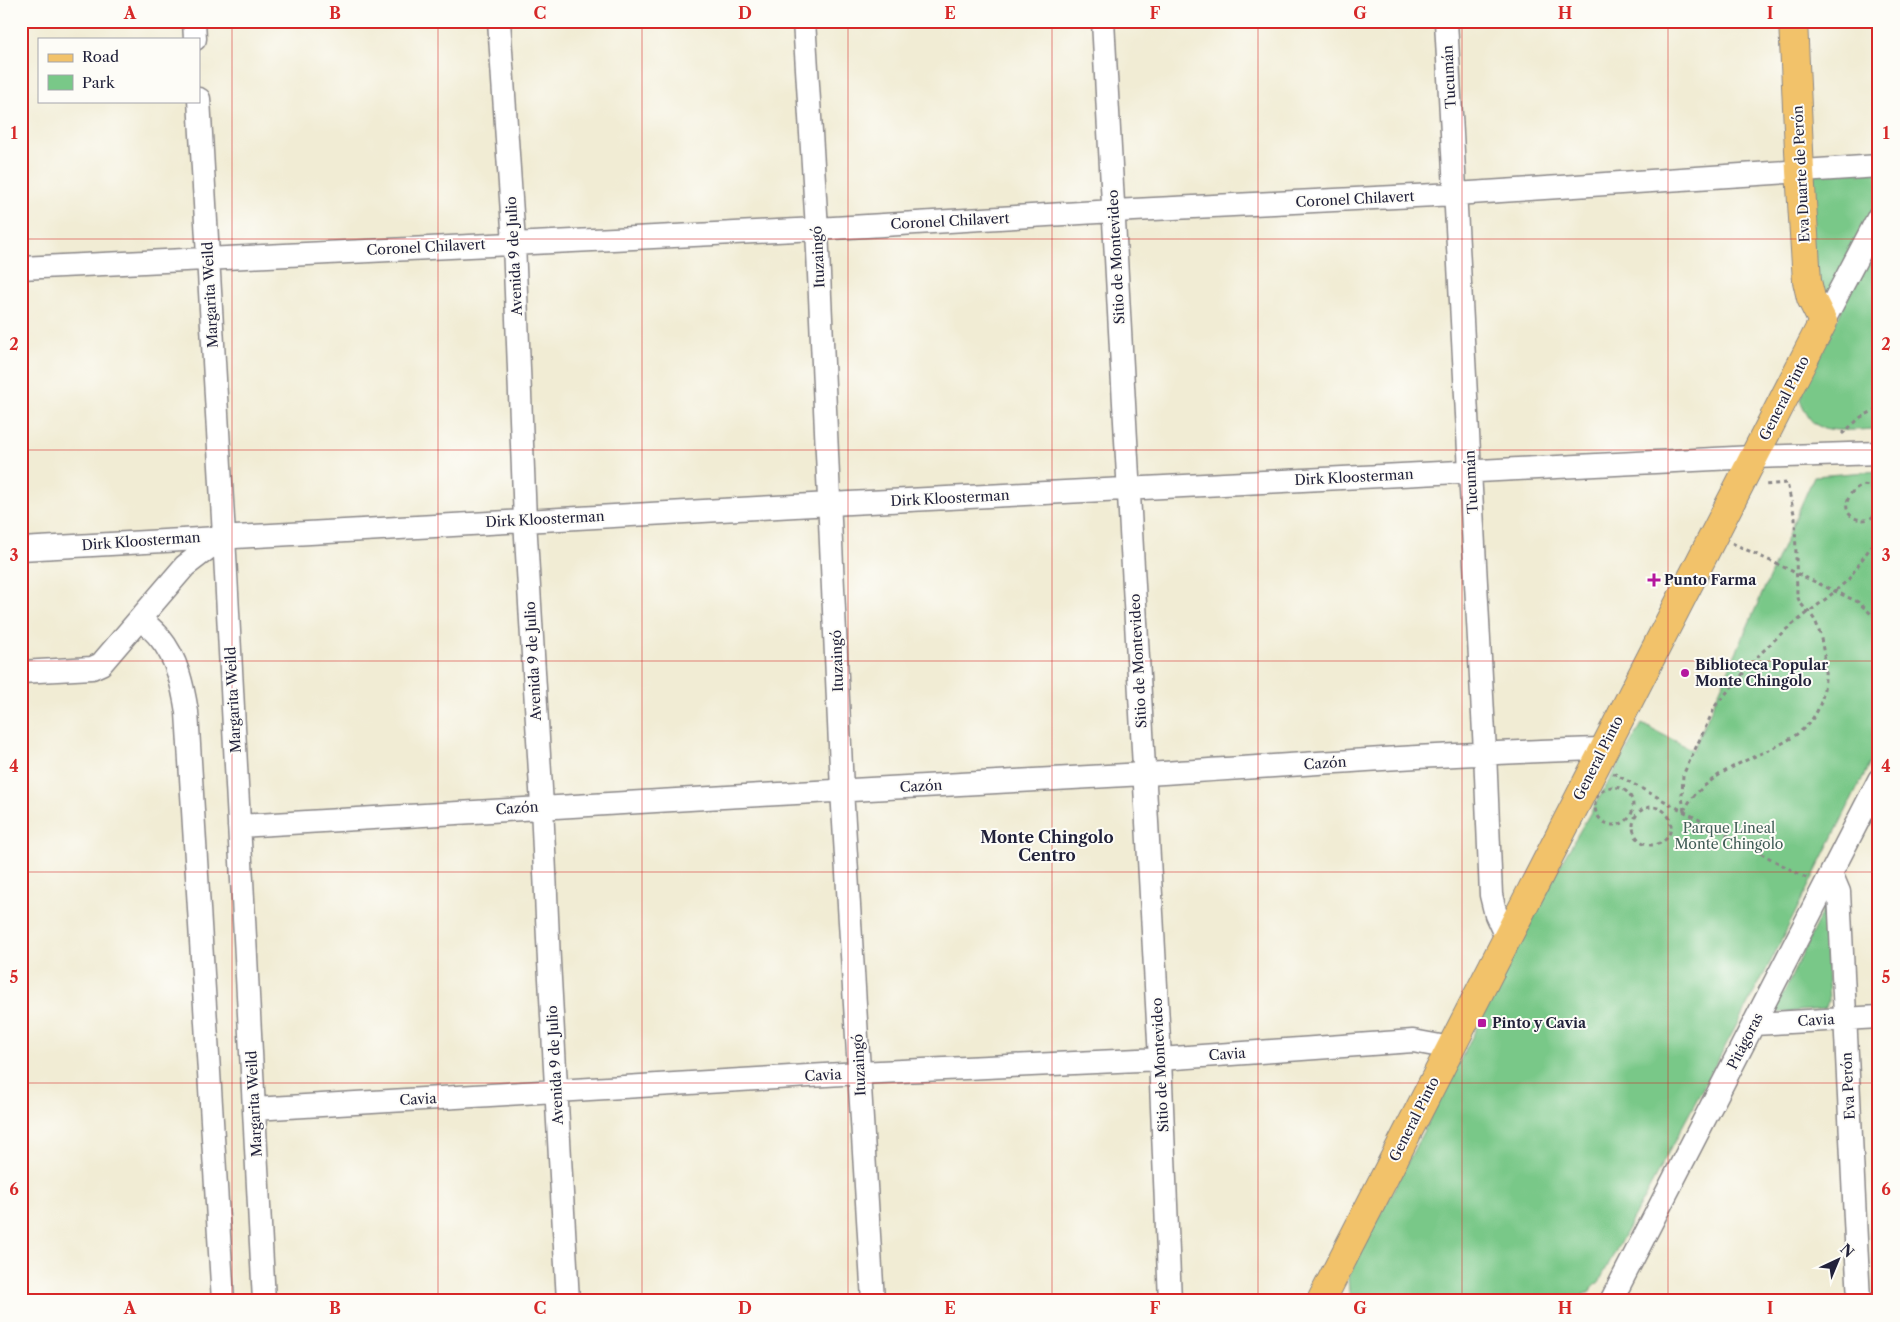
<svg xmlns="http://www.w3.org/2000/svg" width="1900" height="1322" viewBox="0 0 1900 1322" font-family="'Libre Caslon Text',serif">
<rect width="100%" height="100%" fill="#fdfcf7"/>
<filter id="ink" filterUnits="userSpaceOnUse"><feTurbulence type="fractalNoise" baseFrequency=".02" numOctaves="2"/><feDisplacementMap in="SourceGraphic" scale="10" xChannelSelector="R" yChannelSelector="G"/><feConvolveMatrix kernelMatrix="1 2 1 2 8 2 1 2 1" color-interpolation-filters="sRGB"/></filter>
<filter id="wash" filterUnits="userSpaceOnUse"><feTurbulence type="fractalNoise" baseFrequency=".0096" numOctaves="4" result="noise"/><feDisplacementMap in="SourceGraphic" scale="20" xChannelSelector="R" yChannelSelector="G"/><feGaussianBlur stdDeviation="1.12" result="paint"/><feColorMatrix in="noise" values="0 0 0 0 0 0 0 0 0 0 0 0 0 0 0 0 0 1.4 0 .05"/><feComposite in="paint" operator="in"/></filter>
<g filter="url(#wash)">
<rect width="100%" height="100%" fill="#f1ecd4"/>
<path fill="#79c888" stroke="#4e7562" d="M1879,166v50l-56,106 -23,-151z
M1879,233v196c-18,0 -49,5 -64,-5 -7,-5 -11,-16 -15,-24l3,-10z
M1879,471v274l-108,216 -172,321 -9,9 -19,10h-218l-4,-9 -1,-14 216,-420 78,-134 51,26 121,-274z
M1824,908l5,93 -4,8 -51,4z"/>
</g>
<g filter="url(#ink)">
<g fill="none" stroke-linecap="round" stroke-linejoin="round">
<defs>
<path id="minor" d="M194,21l1,18
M499,21l15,222 11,277 17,286 7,155 19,340
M804,21l13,208 25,561 31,511
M1103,21l57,1038 10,242
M1446,21l39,731 6,143 5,20 11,24
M199,99l25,437 40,765
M21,268l796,-39 297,-18 341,-17 424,-28
M1823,322l56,-106
M21,549l809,-45 923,-47 126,-4
M140,619c7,6 15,12 20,19 17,20 23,49 27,74l36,589
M21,672l71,-4 9,-4 84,-98 39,-30
M239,826c302,-20 603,-35 905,-52 153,-9 305,-21 459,-25
M1831,873l8,19 20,409
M1754,1024l125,-7
M254,1109l605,-36 301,-14 253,-18 38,7
M1611,1301l268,-521"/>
<path id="major" d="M1321,1301c167,-326 333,-653 502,-979l-12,-24 -4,-17 -7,-110 -7,-150"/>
</defs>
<use href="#minor" stroke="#8a8788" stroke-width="25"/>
<use href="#major" stroke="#8a8788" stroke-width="30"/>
<path stroke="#8a8788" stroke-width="3" stroke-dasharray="4 4" stroke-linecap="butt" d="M1842,434l19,-17 18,-9
M1879,496c-18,-33 -53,21 -16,24 7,0 12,-4 16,-10
M1732,543l126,59 21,19
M1613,773l195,106
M1595 806a19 19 0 1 1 38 0a19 19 0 1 1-38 0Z
M1633 826a19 19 0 1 1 38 0a19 19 0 1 1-38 0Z
M1684,811c6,-12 13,-19 24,-28 54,-43 127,-33 116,-128 -2,-11 -4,-26 -10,-36 -6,-10 -15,-13 -17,-25l-2,-76 -8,-35 -23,2
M1684,811l-2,-15 1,-21 33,-70 44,-51 24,-23 43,-33 21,-18 24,-35 7,-17"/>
<use href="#minor" stroke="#fff" stroke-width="22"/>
<use href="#major" stroke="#f2c26a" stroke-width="28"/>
</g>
</g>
<path fill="none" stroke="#d62828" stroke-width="1" stroke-opacity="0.55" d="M232,21v1280M438,21v1280M642,21v1280M848,21v1280M1052,21v1280M1258,21v1280M1462,21v1280M1668,21v1280M21,239h1858M21,450h1858M21,661h1858M21,872h1858M21,1083h1858"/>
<g fill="#b5179e" stroke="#fdfcf7" stroke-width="2">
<path d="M1651.5 572.5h5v5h5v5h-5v5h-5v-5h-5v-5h5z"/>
<circle cx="1685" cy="673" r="5"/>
<rect x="1477" y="1018" width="10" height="10" rx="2.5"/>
</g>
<g text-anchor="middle" stroke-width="4" stroke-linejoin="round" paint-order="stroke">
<g font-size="14" fill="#22223b" stroke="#fdfcf7">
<text transform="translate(1449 77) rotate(-93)" y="5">Tucumán</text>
<text transform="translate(1801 174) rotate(-93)" y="5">Eva Duarte de Perón</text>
<text transform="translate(1355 199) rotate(-3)" y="5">Coronel Chilavert</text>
<text transform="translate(950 221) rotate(-3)" y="5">Coronel Chilavert</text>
<text transform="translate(426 247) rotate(-3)" y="5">Coronel Chilavert</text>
<text transform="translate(514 256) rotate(-93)" y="5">Avenida 9 de Julio</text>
<text transform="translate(818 257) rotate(-93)" y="5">Ituzaingó</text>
<text transform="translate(1116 257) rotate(-93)" y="5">Sitio de Montevideo</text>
<text transform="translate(210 295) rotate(-93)" y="5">Margarita Weild</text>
<text transform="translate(1784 398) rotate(-63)" y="5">General Pinto</text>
<text transform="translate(1354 477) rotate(-3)" y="5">Dirk Kloosterman</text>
<text transform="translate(1471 482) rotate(-93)" y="5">Tucumán</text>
<text transform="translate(950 498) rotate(-3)" y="5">Dirk Kloosterman</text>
<text transform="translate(545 519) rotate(-3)" y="5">Dirk Kloosterman</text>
<text transform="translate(141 541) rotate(-4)" y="5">Dirk Kloosterman</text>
<text transform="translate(533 661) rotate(-93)" y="5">Avenida 9 de Julio</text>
<text transform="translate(837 661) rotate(-92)" y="5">Ituzaingó</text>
<text transform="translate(1138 661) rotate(-93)" y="5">Sitio de Montevideo</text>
<text transform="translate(233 700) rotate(-93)" y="5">Margarita Weild</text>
<text transform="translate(1598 758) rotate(-63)" y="5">General Pinto</text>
<text transform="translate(1325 763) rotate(-4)" y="5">Cazón</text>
<text transform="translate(921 786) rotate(-3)" y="5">Cazón</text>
<text transform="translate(517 808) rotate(-4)" y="5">Cazón</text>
<text transform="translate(1816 1020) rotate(-3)" y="5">Cavia</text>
<text transform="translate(1745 1041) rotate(-63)" y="5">Pitágoras</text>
<text transform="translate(1227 1054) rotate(-4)" y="5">Cavia</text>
<text transform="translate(555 1065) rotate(-93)" y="5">Avenida 9 de Julio</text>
<text transform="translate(859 1065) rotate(-93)" y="5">Ituzaingó</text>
<text transform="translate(1160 1065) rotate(-93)" y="5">Sitio de Montevideo</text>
<text transform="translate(823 1075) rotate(-3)" y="5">Cavia</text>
<text transform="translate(1848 1086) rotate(-93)" y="5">Eva Perón</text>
<text transform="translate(418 1099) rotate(-3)" y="5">Cavia</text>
<text transform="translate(254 1104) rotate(-93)" y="5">Margarita Weild</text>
<text transform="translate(1414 1119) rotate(-63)" y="5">General Pinto</text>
</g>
<g font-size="14" font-weight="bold" fill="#22223b" stroke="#fdfcf7" text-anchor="start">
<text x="1664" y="585">Punto Farma</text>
<text x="1695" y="670">Biblioteca Popular<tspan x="1695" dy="16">Monte Chingolo</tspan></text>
<text x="1492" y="1028">Pinto y Cavia</text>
</g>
<g font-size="14" fill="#405c56" stroke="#fdfcf7">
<text x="1729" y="833">Parque Lineal<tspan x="1729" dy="16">Monte Chingolo</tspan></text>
</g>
<g font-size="16" font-weight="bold" fill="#22223b" stroke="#fdfcf7">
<text x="1047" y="843">Monte Chingolo<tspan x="1047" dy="18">Centro</tspan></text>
</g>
</g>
<rect width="1900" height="1322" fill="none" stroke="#fdfcf7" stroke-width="55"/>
<rect x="38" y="38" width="162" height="65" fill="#fdfcf7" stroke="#a5a5ac"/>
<rect x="48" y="54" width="25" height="8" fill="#f2c26a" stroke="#a5a5ac"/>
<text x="82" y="62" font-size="15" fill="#22223b">Road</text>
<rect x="48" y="75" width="25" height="15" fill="#79c888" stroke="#a5a5ac"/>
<text x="82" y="88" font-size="15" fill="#22223b">Park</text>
<g transform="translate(1838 1260) rotate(44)" stroke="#fdfcf7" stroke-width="4" paint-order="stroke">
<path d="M0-4L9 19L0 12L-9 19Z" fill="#22223b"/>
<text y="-8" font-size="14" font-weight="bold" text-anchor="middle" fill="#22223b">N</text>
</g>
<rect x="28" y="28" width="1844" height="1266" fill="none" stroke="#d62828" stroke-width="2"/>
<g font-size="16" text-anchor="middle" font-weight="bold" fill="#d62828">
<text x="130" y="19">A</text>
<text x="335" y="19">B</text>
<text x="540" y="19">C</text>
<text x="745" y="19">D</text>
<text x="950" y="19">E</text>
<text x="1155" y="19">F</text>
<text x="1360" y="19">G</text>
<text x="1565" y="19">H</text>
<text x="1770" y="19">I</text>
<text x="14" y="139">1</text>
<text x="1886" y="139">1</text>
<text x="14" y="350">2</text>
<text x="1886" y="350">2</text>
<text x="14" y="561">3</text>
<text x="1886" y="561">3</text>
<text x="14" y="772">4</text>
<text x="1886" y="772">4</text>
<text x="14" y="983">5</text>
<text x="1886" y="983">5</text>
<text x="14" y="1195">6</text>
<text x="1886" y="1195">6</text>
<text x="130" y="1314">A</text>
<text x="335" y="1314">B</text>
<text x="540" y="1314">C</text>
<text x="745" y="1314">D</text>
<text x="950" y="1314">E</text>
<text x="1155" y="1314">F</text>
<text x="1360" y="1314">G</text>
<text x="1565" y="1314">H</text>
<text x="1770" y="1314">I</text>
</g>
</svg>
